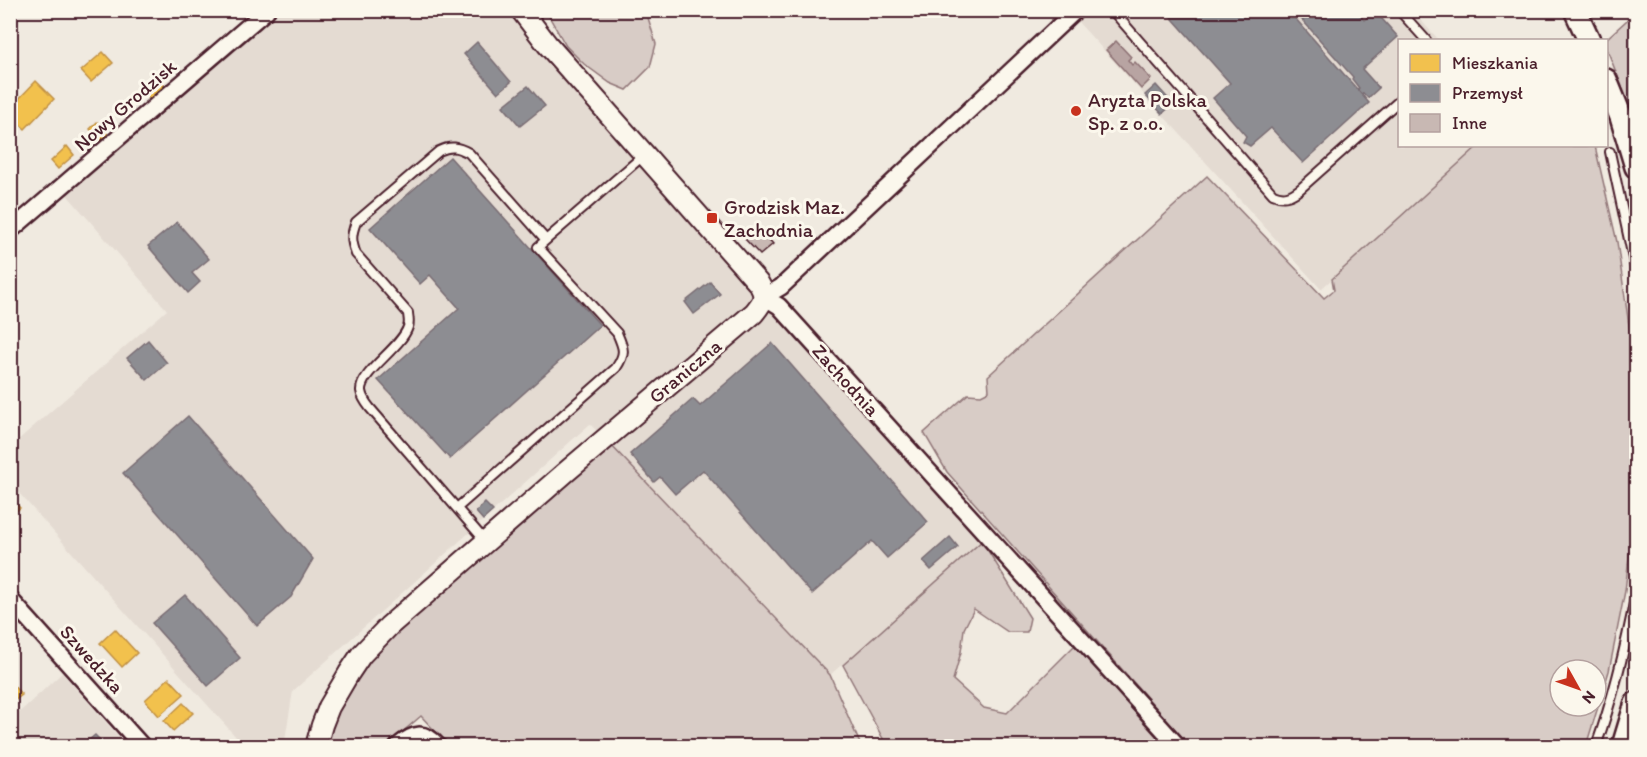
<svg xmlns="http://www.w3.org/2000/svg" width="1647" height="757" viewBox="0 0 1647 757" font-family="Itim,sans-serif">
<rect width="100%" height="100%" fill="#f0eae0"/>
<filter id="ink" filterUnits="userSpaceOnUse"><feTurbulence type="fractalNoise" baseFrequency=".0167" numOctaves="2"/><feDisplacementMap in="SourceGraphic" scale="12" xChannelSelector="R" yChannelSelector="G"/><feConvolveMatrix kernelMatrix="1 2 1 2 8 2 1 2 1" color-interpolation-filters="sRGB"/></filter>
<g filter="url(#ink)">
<path fill="#e4dbd2" d="M276,11h245l-6,6 467,524 -152,134 -240,-251 -297,267 -9,55h-40l-233,-262 -1,-37 157,-137 -105,-121z
M1068,11h344l27,29h-39v106h78l-157,143z
M62,673l65,73h-116v-26z"/>
<path fill="#d8ccc6" stroke="#917678" stroke-width="1.5" fill-rule="evenodd" d="M546,11h100l10,33 -6,23 -23,23 -17,-7 -26,-19 -18,-18z
M1636,12v112l-29,-75 -1,-9h-1z
M1478,146h117l22,96 16,111 3,54v54l-1,45 -10,85 -16,80 -23,75h-396l-243,-274 -23,-39 44,-39 13,1 8,-4 -1,-15 219,-200 117,122 10,-8 -2,-11zM1560,670h36v36h-36z
M608,442l222,233 31,71h-412l-28,-30 -35,30h-61c7,-21 13,-46 26,-65 13,-17 29,-33 44,-48z
M982,541l48,77 -3,14h-19l-34,-23 -10,20 -3,23 -8,28 31,28 23,5 68,-68 90,101h-278l-44,-81z"/>
<path fill="#b8a4a2" stroke="#8c6f72" stroke-width="1.5" d="M1116,41l15,16 -3,3 4,5 3,-3 16,17 -10,10 -35,-39z"/>
<path fill="#f2c14e" stroke="#c09044" stroke-width="1.5" d="M103,52l10,11 -22,19 -10,-11z
M159,80l7,7 -15,13 -7,-7z
M36,81l18,18 -29,30 -15,-14v-7z
M97,122l12,14 -7,6 -12,-13z
M67,146l7,9 -16,14 -7,-8z
M10,498l10,10 -10,8z
M115,629l22,24 -15,14 -22,-24z
M169,678l15,16 -25,22 -14,-16z
M10,682l12,13 -12,9z
M183,703l10,10 -20,18 -9,-10z"/>
<path fill="#8d8d92" stroke="#796c73" stroke-width="1.5" d="M1165,10h123l81,93 -66,60 -32,-35 -21,18 -7,-4 3,-6 -33,-38 17,-15z
M1288,10h67l9,10 11,-9 23,26 -36,32 17,19 -11,10 -5,-5 -2,1 -4,-5 2,-1 -7,-9 1,-2 -58,-65 -3,2z
M477,42l34,40 -13,11 -34,-39z
M1156,85l17,19 -11,10 -17,-19z
M528,86l17,20 -25,20 -17,-20z
M450,157l150,168 -150,134 -72,-79 81,-72 -29,-33 -10,9 -50,-56z
M177,222l32,37 -17,14 8,9 -12,11 -40,-47z
M710,282l10,12 -26,20 -9,-12z
M148,340l19,23 -20,17 -20,-22z
M772,343l156,179 -41,36 -15,-17 -60,53 -109,-124 -28,24 -15,-17 -6,5 -24,-28 63,-55 7,7z
M188,416l125,143 -22,38 -34,29 -134,-153z
M485,503l8,8 -10,9 -7,-8z
M950,537l8,10 -27,23 -8,-9z
M185,595l55,63 -32,28 -56,-63z
M95,735l11,11h-24z"/>
<path fill="#c8b8b3" stroke="#4a1f2b" stroke-width="1.5" d="M759,228l14,16 -13,11 -15,-16z"/>
<g fill="none" stroke-linecap="round" stroke-linejoin="round">
<defs>
<path id="service" d="M1112,10l161,184c11,5 18,2 27,-5l100,-89
M1399,10l27,30
M1610,152l26,120
M457,508l159,-140c10,-15 8,-19 1,-35l-79,-86 8,-7
M486,542l-116,-134c-4,-5 -8,-10 -9,-17 -1,-19 40,-43 47,-64 2,-5 0,-10 0,-14l-52,-59c-5,-13 -5,-19 0,-32l83,-71c12,-6 19,-4 30,2l77,87 98,-85
M1596,746c18,-50 30,-101 40,-153"/>
<path id="minor" d="M10,231l257,-221
M764,297l15,9 399,440
M764,297l17,-10 295,-277
M10,599l132,147
M398,746c15,-13 26,-16 40,0"/>
<path id="tertiary" d="M316,746l6,-21 7,-18 20,-34 12,-18 28,-29 177,-154 188,-159c9,-11 13,-16 5,-29l-212,-240 -26,-34"/>
<path id="secondary" d="M1575,10l14,30
M1606,80l15,37 15,50
M1623,746l13,-43"/>
</defs>
<use href="#service" stroke="#4a1f2b" stroke-width="12"/>
<use href="#minor" stroke="#4a1f2b" stroke-width="20"/>
<use href="#tertiary" stroke="#4a1f2b" stroke-width="24"/>
<use href="#secondary" stroke="#4a1f2b" stroke-width="26"/>
<use href="#service" stroke="#fbf7ec" stroke-width="8"/>
<use href="#minor" stroke="#fbf7ec" stroke-width="15"/>
<use href="#tertiary" stroke="#fbf7ec" stroke-width="20"/>
<use href="#secondary" stroke="#fbf7ec" stroke-width="21"/>
</g>
</g>
<g fill="#c8321e" stroke="#fbf7ec" stroke-width="2">
<circle cx="1076" cy="111" r="6"/>
<rect x="706" y="212" width="12" height="12" rx="3"/>
</g>
<g text-anchor="middle" stroke-width="6" stroke-linejoin="round" paint-order="stroke">
<g font-size="20" fill="#4a1f2b" stroke="#fbf7ec" text-anchor="start">
<text x="1088" y="107">Aryzta Polska<tspan x="1088" dy="23">Sp. z o.o.</tspan></text>
<text x="724" y="214">Grodzisk Maz.<tspan x="724" dy="23">Zachodnia</tspan></text>
</g>
<g font-size="20" fill="#4a1f2b" stroke="#fbf7ec">
<text transform="translate(125 105) rotate(-41)" y="7">Nowy Grodzisk</text>
<text transform="translate(685 371) rotate(-40)" y="7">Graniczna</text>
<text transform="translate(846 380) rotate(48)" y="7">Zachodnia</text>
<text transform="translate(92 659) rotate(48)" y="7">Szwedzka</text>
</g>
</g>
<rect width="1647" height="757" fill="none" stroke="#fbf7ec" stroke-width="36"/>
<rect x="18" y="18" width="1611" height="721" fill="none" stroke="#4a1f2b" stroke-width="2" filter="url(#ink)"/>
<rect x="1398" y="39" width="210" height="108" fill="#fbf7ec" stroke="#b4a19f" stroke-width="1.5"/>
<rect x="1410" y="54" width="30" height="18" fill="#f2c14e" stroke="#b4a19f" stroke-width="1.5"/>
<text x="1452" y="69" font-size="18" fill="#4a1f2b">Mieszkania</text>
<rect x="1410" y="84" width="30" height="18" fill="#8d8d92" stroke="#b4a19f" stroke-width="1.5"/>
<text x="1452" y="99" font-size="18" fill="#4a1f2b">Przemysł</text>
<rect x="1410" y="114" width="30" height="18" fill="#c8b8b3" stroke="#b4a19f" stroke-width="1.5"/>
<text x="1452" y="129" font-size="18" fill="#4a1f2b">Inne</text>
<g transform="translate(1578 688) rotate(130)"><circle r="28" fill="#fbf7ec" stroke="#b4a19f" stroke-width="1.5"/>
<path d="M0-4.5L10 22L0 15L-10 22Z" fill="#c8321e"/>
<text y="-9" font-size="16" font-weight="bold" text-anchor="middle" fill="#4a1f2b">N</text>
</g>
</svg>
